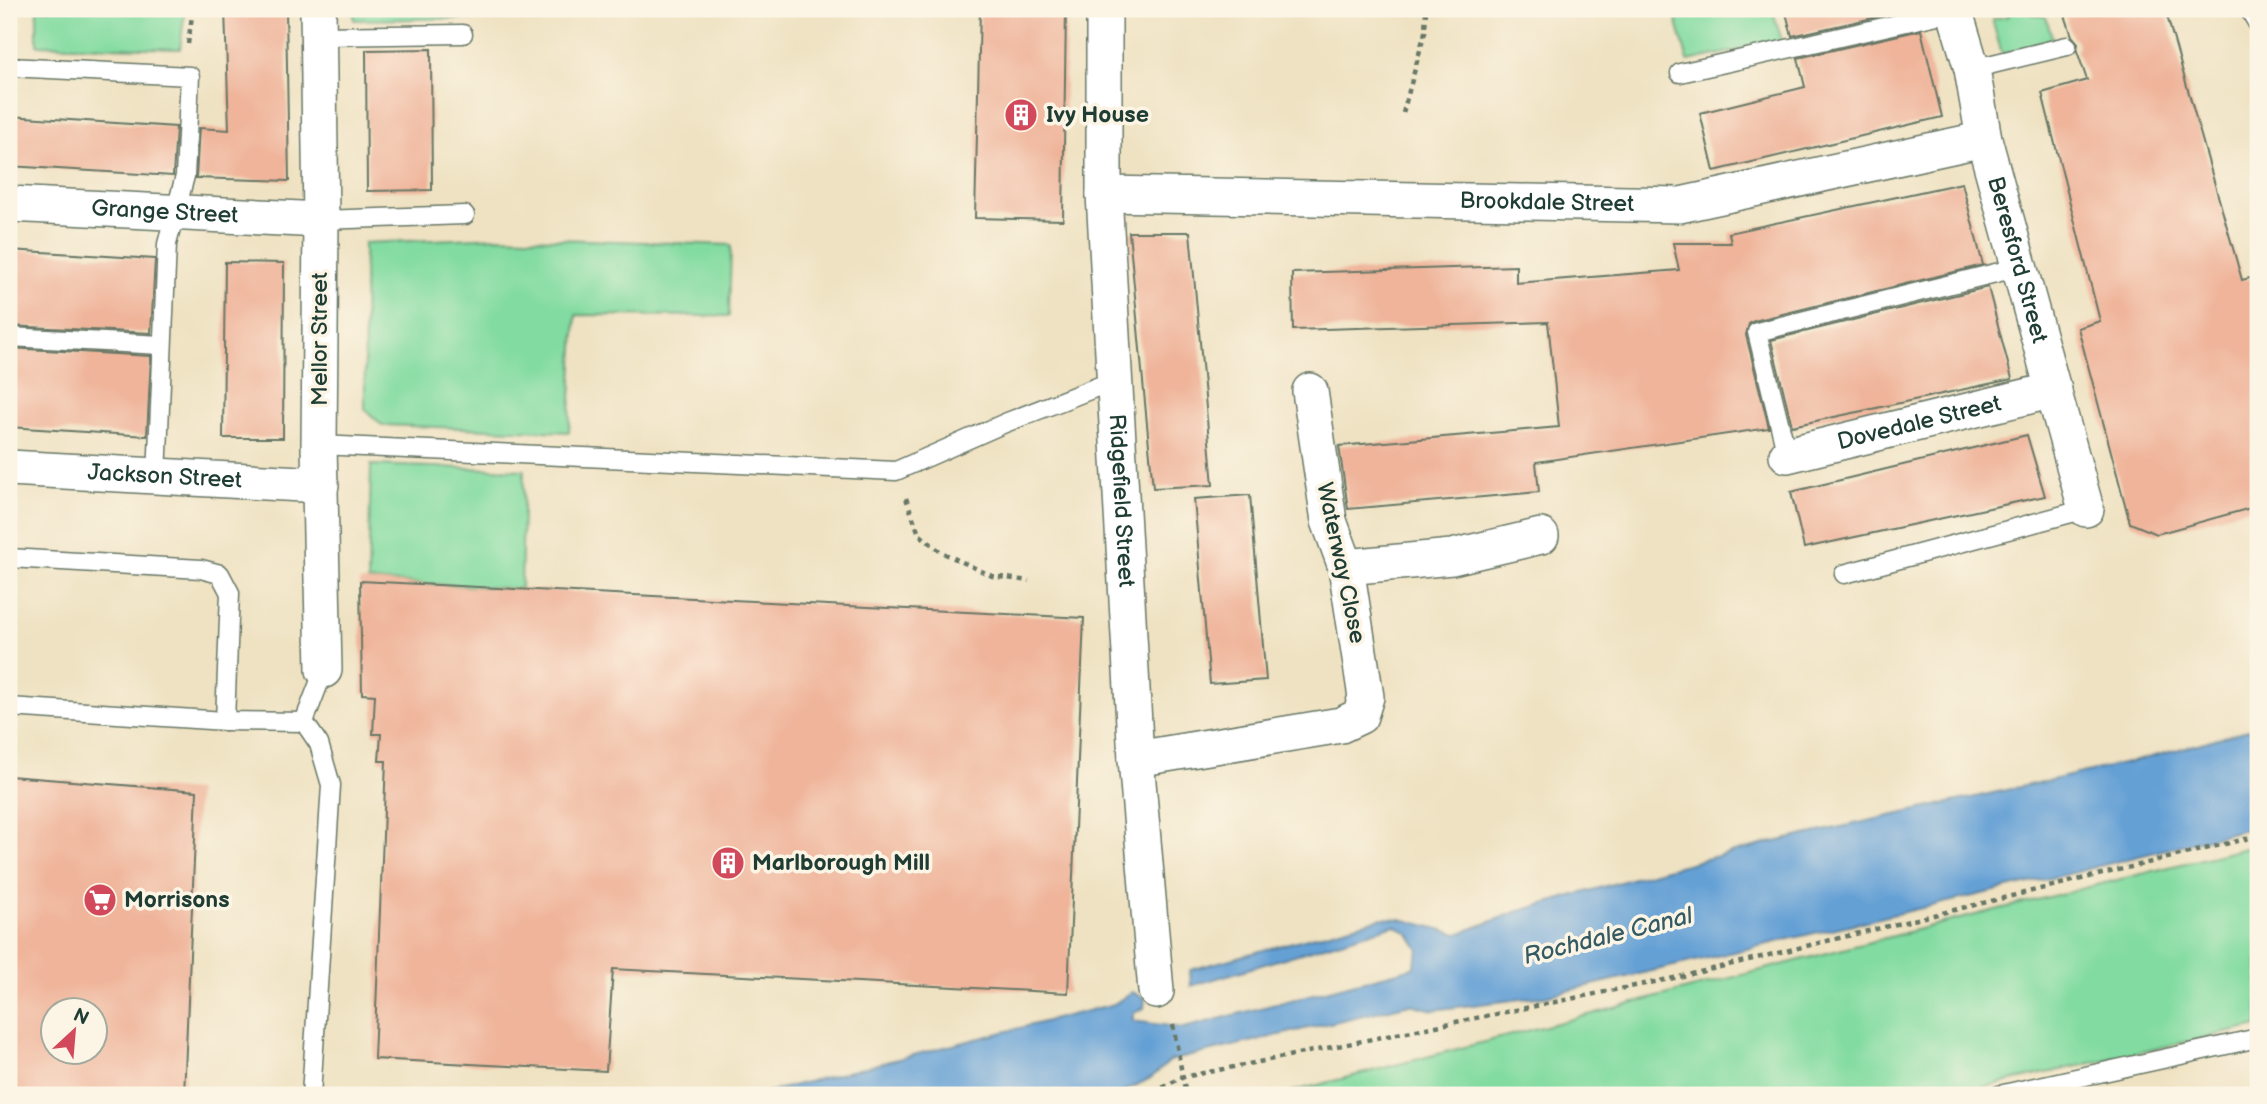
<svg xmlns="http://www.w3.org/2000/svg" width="2267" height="1104" font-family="'Balsamiq Sans',sans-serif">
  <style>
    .green { fill: #82dba0; stroke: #508c6a; stroke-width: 2 }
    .water { fill: #65a0d5; stroke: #426e84; stroke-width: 2 }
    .building { fill: #efb49a; fill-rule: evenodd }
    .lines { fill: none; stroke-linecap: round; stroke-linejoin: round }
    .lane-casing { stroke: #687766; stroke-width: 21 }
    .street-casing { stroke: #687766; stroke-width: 38 }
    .path { stroke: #687766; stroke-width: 4.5; stroke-dasharray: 5 5; stroke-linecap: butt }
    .lane { stroke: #fff; stroke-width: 18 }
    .street { stroke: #fff; stroke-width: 35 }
    .labels { text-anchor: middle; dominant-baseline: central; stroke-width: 7; stroke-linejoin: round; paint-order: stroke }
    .poi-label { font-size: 23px; font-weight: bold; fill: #1f3d34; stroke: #fcf5e5; text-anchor: start }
    .street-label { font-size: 23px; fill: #1f3d34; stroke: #fcf5e5 }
    .water-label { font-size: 24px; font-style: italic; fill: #345b64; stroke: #fcf5e5 }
  </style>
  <rect width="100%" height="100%" fill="#fcf5e5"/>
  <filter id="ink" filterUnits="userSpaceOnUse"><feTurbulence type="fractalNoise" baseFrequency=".0143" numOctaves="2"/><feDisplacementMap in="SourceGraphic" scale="14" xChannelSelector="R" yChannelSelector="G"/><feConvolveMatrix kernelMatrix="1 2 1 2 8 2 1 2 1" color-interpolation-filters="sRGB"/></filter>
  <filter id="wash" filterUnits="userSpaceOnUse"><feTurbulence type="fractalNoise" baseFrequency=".00686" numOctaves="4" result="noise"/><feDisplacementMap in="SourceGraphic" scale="28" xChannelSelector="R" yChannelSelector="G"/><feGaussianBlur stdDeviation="1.57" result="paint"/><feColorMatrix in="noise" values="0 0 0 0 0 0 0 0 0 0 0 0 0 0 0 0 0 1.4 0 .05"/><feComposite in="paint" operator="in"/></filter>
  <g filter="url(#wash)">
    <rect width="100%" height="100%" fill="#efe2c2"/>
    <g class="green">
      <polygon points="37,9 185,9 180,49 37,45"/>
      <polygon points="354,9 490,9 490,18 354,20"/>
      <polygon points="1673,9 1714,9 1715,12 1727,9 1772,9 1782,41 1688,61"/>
      <polygon points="2007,9 2032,9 2032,14 2046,17 2053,41 2002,54 1992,19 2009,16"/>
      <polygon points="499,237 731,245 729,316 576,315 569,432 382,425 365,409 364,243"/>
      <polygon points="371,465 524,470 521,589 368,581"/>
      <polygon points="2258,845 2258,1026 1948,1095 1292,1095 1291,1092 1943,923"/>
    </g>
    <polygon class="water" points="2258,727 2258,826 2068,874 1545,996 1433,1010 1410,1004 1170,1061 1151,1078 1117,1095 756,1095 1114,1004 1132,992 1145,998 1144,1008 1133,1013 1133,1021 1184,1028 1413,968 1419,950 1409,934 1395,925 1191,986 1190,970 1381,918 1401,919 1458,934 1516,912 1662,870 1774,842 2140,760"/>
    <g id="blocks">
      <g class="building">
        <polygon points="225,9 286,9 289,181 196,178 199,128 229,130"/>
        <polygon points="980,9 1066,9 1063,220 975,218"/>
        <polygon points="1785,9 1913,9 1792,36"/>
        <polygon points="2063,9 2165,9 2242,280 2258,276 2258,506 2157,534 2130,523 2078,328 2100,321 2042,93 2087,80 2077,51 2078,43 2072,36"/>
        <polygon points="1921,30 1942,117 1714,171 1700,113 1805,87 1798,58"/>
        <polygon points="431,49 432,190 367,191 366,50"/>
        <polygon points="9,116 176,127 173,176 9,166"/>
        <polygon points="1962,183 1983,265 1754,321 1749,324 1746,335 1769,428 1536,462 1539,492 1348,509 1339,446 1559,427 1548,322 1293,330 1292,273 1516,266 1516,283 1679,270 1673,243 1731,243 1729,233"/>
        <polygon points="1129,232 1190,232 1213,485 1153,488"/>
        <polygon points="9,250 155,259 151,333 9,326"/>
        <polygon points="225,262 284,263 283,438 223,438"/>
        <polygon points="1988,287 2012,379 1792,426 1771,340"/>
        <polygon points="9,348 151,356 147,436 9,427"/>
        <polygon points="2027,435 2045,496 1804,548 1791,492"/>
        <polygon points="1250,495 1266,680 1210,684 1194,499"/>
        <polygon points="360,581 1084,618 1068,993 613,969 606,1071 374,1059 386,761 379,761 381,734 373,734 375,695 362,694"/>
        <path d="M9,776l188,15 -13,304h-175zM52,1010h42v42h-42z"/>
      </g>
    </g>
  </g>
  <g filter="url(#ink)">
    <use href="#blocks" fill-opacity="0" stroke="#687766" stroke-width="2"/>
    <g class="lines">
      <defs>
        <g id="lane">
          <polyline points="2249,9 2258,24"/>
          <polyline points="318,36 463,34"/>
          <polyline points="9,67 190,76 185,176 167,244 157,476"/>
          <polyline points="1972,69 2067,46"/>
          <polyline points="1680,73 1955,11"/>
          <polyline points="321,220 465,215"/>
          <polyline points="9,337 162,345"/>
          <polyline points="319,445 896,471 1005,423 1115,380"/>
          <polyline points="1787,455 1757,332 2020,267"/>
          <polyline points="9,558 201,569 220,574 230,593 225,721"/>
          <polyline points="1844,574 2086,509"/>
          <polyline points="9,707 225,721 304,722 324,670"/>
          <polyline points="304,722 319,744 331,785 311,1095"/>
          <polyline points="1999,1095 2258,1038"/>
        </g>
        <g id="street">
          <polyline points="318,9 321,220 319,445 324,670"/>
          <path id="s1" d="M1104,9v185l32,565 20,232"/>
          <path id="s2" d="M1954,9l18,60 12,70 102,370"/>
          <path id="s3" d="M1104,194l576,11 304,-66"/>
          <path id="s4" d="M9,204l312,16"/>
          <path id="s5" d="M1787,455l267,-65"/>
          <path id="s6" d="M9,468l312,17"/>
          <polyline points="1346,567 1452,557 1541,536"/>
          <polyline points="1136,759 1341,725 1360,716 1366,697 1346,567 1329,521 1310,391"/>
        </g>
      </defs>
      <use href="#lane" class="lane-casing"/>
      <use href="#street" class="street-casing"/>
      <g class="path">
        <polyline points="188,44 193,9"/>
        <polyline points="1403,113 1425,32 1426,9"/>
        <polyline points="906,498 919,534 941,552 992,576 1029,581"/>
        <polyline points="1173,1025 1186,1095"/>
        <polyline points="1144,1095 1184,1077 1679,977 2258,836"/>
      </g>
      <use href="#lane" class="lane"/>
      <use href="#street" class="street"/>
    </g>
  </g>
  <defs>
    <symbol id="building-disc" viewBox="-11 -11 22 22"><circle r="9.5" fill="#d1495b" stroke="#fcf5e5"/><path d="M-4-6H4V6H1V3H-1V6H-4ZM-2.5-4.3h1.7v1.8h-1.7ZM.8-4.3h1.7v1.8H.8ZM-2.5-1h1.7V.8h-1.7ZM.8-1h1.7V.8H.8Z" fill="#fff"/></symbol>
    <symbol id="supermarket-disc" viewBox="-11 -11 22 22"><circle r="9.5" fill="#d1495b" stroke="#fcf5e5"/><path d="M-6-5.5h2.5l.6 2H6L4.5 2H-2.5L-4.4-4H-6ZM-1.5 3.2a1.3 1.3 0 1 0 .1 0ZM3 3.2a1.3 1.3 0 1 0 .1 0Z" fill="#fff"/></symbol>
  </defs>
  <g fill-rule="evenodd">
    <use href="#building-disc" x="1002" y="96" width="38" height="38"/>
    <use href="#building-disc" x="709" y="844" width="38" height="38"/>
    <use href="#supermarket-disc" x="81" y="881" width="38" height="38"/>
  </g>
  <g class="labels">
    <g class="poi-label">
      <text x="1046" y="115">Ivy House</text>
      <text x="752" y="863">Marlborough Mill</text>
      <text x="124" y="900">Morrisons</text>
    </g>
    <g class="street-label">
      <text stroke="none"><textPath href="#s3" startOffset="443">Brookdale Street</textPath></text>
      <text stroke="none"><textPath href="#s4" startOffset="156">Grange Street</textPath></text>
      <text stroke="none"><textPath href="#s2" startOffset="259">Beresford Street</textPath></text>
      <text transform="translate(320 339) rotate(-90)">Mellor Street</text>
      <text stroke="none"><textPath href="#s5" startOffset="136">Dovedale Street</textPath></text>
      <text stroke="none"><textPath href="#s6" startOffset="156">Jackson Street</textPath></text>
      <text stroke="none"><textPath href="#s1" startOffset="492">Ridgefield Street</textPath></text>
      <text transform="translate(1341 563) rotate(78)">Waterway Close</text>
    </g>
    <g class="water-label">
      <text transform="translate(1608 936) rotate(-14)">Rochdale Canal</text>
    </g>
  </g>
  <rect width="2267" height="1104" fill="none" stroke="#fcf5e5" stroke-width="35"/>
  <g transform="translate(74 1031) rotate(26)"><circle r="33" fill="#fcf5e5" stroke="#a4ab9e" stroke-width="2"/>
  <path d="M0-5L12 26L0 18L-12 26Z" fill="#d1495b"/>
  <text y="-10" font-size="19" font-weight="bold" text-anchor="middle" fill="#1f3d34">N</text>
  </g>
</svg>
